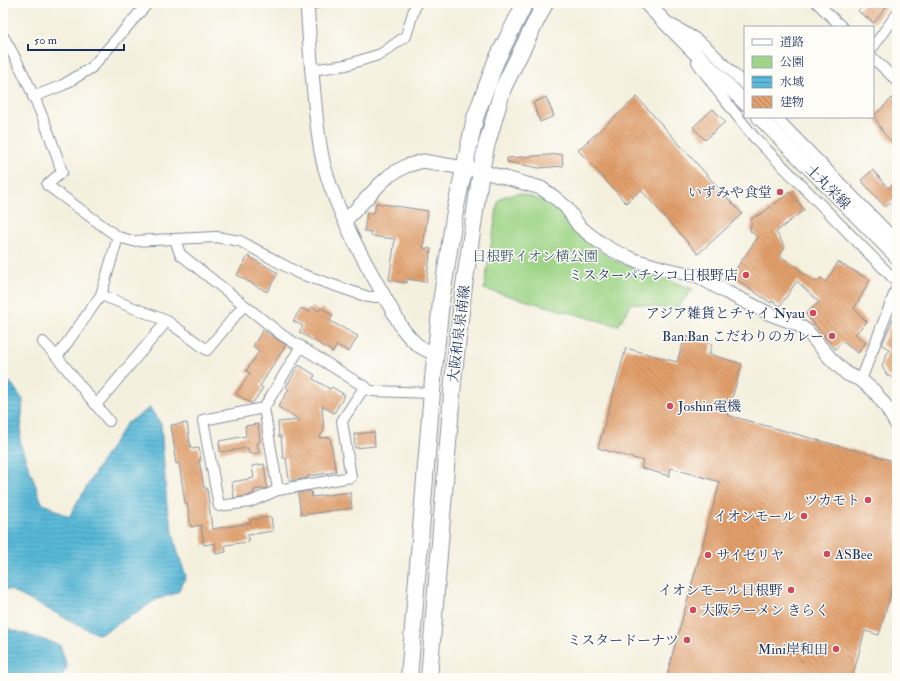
<svg xmlns="http://www.w3.org/2000/svg" width="900" height="681" font-family="'IM FELL Double Pica','Noto Serif JP',serif">
  <style>
    .green { fill: #9ed486; stroke: #5c8272 }
    .water { fill: url(#water-rules); stroke: #3a749b }
    .building { fill: url(#building-back-hatch) }
    .lines { fill: none; stroke-linecap: round; stroke-linejoin: round }
    .minor-casing { stroke: #88909e; stroke-width: 12 }
    .tertiary-casing { stroke: #88909e; stroke-width: 15 }
    .secondary-casing { stroke: #88909e; stroke-width: 16 }
    .primary-casing { stroke: #88909e; stroke-width: 18 }
    .minor { stroke: #fff; stroke-width: 10 }
    .tertiary { stroke: #fff; stroke-width: 13 }
    .secondary { stroke: #fff; stroke-width: 14 }
    .primary { stroke: #fff; stroke-width: 16 }
    .poi-dot { fill: #d1495b; stroke: #fdfcf7; stroke-width: 1.5 }
    .labels { text-anchor: middle; dominant-baseline: central; stroke-width: 3; stroke-linejoin: round; paint-order: stroke }
    .street-label { font-size: 14px; fill: #1b2f5e; stroke: #fdfcf7 }
    .poi-label { font-size: 14px; fill: #1b2f5e; stroke: #fdfcf7; text-anchor: end }
    .park-label { font-size: 14px; fill: #3c5868; stroke: #fdfcf7 }
  </style>
  <defs>
    <pattern id="water-rules" width="6" height="5" patternUnits="userSpaceOnUse"><rect width="6" height="5" fill="#59b9d8"/><path d="M0 2.5h6" fill="none" stroke="#4997b2"/></pattern>
    <pattern id="building-back-hatch" width="6" height="6" patternUnits="userSpaceOnUse"><rect width="6" height="6" fill="#e29f6a"/><path d="M-1 5l2 2M0 0l6 6M5-1l2 2" fill="none" stroke="#b6825a"/></pattern>
  </defs>
  <rect width="100%" height="100%" fill="#fdfcf7"/>
  <filter id="ink" filterUnits="userSpaceOnUse"><feTurbulence type="fractalNoise" baseFrequency=".025" numOctaves="2"/><feDisplacementMap in="SourceGraphic" scale="8" xChannelSelector="R" yChannelSelector="G"/><feConvolveMatrix kernelMatrix="1 2 1 2 8 2 1 2 1" color-interpolation-filters="sRGB"/></filter>
  <filter id="wash" filterUnits="userSpaceOnUse"><feTurbulence type="fractalNoise" baseFrequency=".012" numOctaves="4" result="noise"/><feDisplacementMap in="SourceGraphic" scale="16" xChannelSelector="R" yChannelSelector="G"/><feGaussianBlur stdDeviation="0.9" result="paint"/><feColorMatrix in="noise" values="0 0 0 0 0 0 0 0 0 0 0 0 0 0 0 0 0 1.4 0 .05"/><feComposite in="paint" operator="in"/></filter>
  <g filter="url(#wash)">
    <rect width="100%" height="100%" fill="#f4f0de"/>
    <polygon class="green" points="519,193 556,205 574,231 611,259 693,289 675,310 632,303 618,326 484,289 498,202 502,197"/>
    <g class="water">
      <polygon points="3,381 11,383 23,400 20,443 42,503 69,517 100,464 126,424 150,408 161,424 167,506 178,553 186,576 178,592 156,600 103,633 97,634 10,590 3,589"/>
      <polygon points="3,627 60,645 67,667 60,678 3,678"/>
    </g>
    <g id="blocks">
      <g class="building">
        <polygon points="865,3 889,3 874,23 858,11"/>
        <polygon points="897,93 897,146 884,134 874,116"/>
        <polygon points="546,97 554,116 540,122 533,103"/>
        <polygon points="637,97 742,214 698,254 641,190 626,203 578,150"/>
        <polygon points="713,109 725,122 705,140 693,127"/>
        <polygon points="562,154 563,166 539,168 507,162 507,158"/>
        <polygon points="873,170 888,188 897,181 897,197 885,207 861,180"/>
        <polygon points="790,192 804,210 776,232 785,247 780,256 801,270 800,272 817,282 821,278 826,282 838,262 870,280 854,309 867,322 855,334 866,343 858,353 843,342 835,349 806,314 819,302 797,281 780,306 772,301 771,303 731,276 758,237 750,231 752,218 763,213"/>
        <polygon points="376,203 428,211 423,248 431,249 426,282 407,279 407,283 389,280 395,239 371,236 371,232 364,231 367,212 374,213"/>
        <polygon points="248,256 278,273 267,292 237,275"/>
        <polygon points="312,307 319,311 321,308 333,315 330,321 358,336 349,352 337,345 333,352 299,332 303,326 293,321 301,308 309,312"/>
        <polygon points="897,309 897,380 887,375 882,366 889,349 882,345"/>
        <polygon points="263,330 286,345 260,386 263,388 252,404 236,394 250,373 246,371 259,351 253,346"/>
        <polygon points="685,336 712,344 709,354 742,364 727,415 897,462 897,570 879,635 865,631 852,678 666,678 720,482 671,468 669,476 641,468 643,461 598,448 626,348 677,362"/>
        <polygon points="299,365 315,375 313,379 330,389 332,387 345,395 334,413 322,406 324,430 319,438 330,437 336,472 308,476 308,478 296,480 289,480 286,458 283,458 281,436 279,437 278,422 300,420 278,407 289,389 286,387"/>
        <polygon points="187,423 191,449 199,448 201,460 199,460 204,488 207,488 212,529 251,523 250,520 271,517 273,531 248,535 249,542 225,545 226,552 216,554 215,543 204,545 201,525 191,527 187,503 185,503 179,463 176,464 174,452 175,451 171,425"/>
        <polygon points="258,424 260,442 257,443 259,453 249,454 248,448 220,452 219,441 246,436 245,426"/>
        <polygon points="374,432 375,446 355,448 354,434"/>
        <polygon points="264,464 267,488 254,490 254,493 248,496 234,498 232,482 254,478 252,466"/>
        <polygon points="311,491 312,497 350,492 352,508 301,515 298,493"/>
      </g>
    </g>
  </g>
  <g filter="url(#ink)">
    <use href="#blocks" fill-opacity="0" stroke="#88909e" stroke-width="1"/>
    <g class="lines">
      <defs>
        <g id="minor">
          <polyline points="817,3 842,27"/>
          <polyline points="307,4 318,3"/>
          <polyline points="673,25 695,38 706,46 745,85"/>
          <path d="M3,36c24,41 45,91 59,136l-15,13 71,52 15,4 83,-4 24,4 58,32 70,24h17"/>
          <polyline points="873,47 897,14"/>
          <polyline points="873,58 897,81"/>
          <polyline points="697,62 720,94 753,136 897,282"/>
          <polyline points="311,70 346,65 381,54 406,36 416,3"/>
          <polyline points="33,97 63,85 91,68 148,3"/>
          <polyline points="776,117 897,241"/>
          <polyline points="175,239 180,254 282,335 371,391 432,393"/>
          <polyline points="101,295 167,321 207,350 244,305"/>
          <polyline points="43,342 57,357 109,421"/>
          <polyline points="57,357 101,295 118,237"/>
          <polyline points="861,380 897,287"/>
          <polyline points="96,405 167,321"/>
          <polyline points="264,408 278,490 351,477 342,421 365,386"/>
          <polyline points="278,490 250,502 219,506 203,420 264,408 301,346"/>
        </g>
        <g id="tertiary">
          <path d="M307,3c2,38 5,75 9,112 2,18 4,37 9,54 16,56 49,108 77,159 11,14 16,20 34,26"/>
          <polyline points="345,221 381,183 390,175 406,166 423,161 481,171 541,188 554,197 566,207 579,226 595,239 610,249 634,260 665,269 698,276 726,292 770,314 797,324 807,331 831,359 847,374 861,380 874,391 885,405 897,425"/>
        </g>
        <g id="secondary">
          <polyline points="646,3 745,103"/>
          <polyline points="759,117 897,257"/>
        </g>
        <g id="primary">
          <polyline points="409,678 433,379 441,302 455,211 475,118 496,61 525,3"/>
          <polyline points="429,678 453,381 463,293 481,171 486,147 503,88 545,3"/>
        </g>
      </defs>
      <use href="#minor" class="minor-casing"/>
      <use href="#tertiary" class="tertiary-casing"/>
      <use href="#secondary" class="secondary-casing"/>
      <use href="#primary" class="primary-casing"/>
      <use href="#minor" class="minor"/>
      <use href="#tertiary" class="tertiary"/>
      <use href="#secondary" class="secondary"/>
      <use href="#primary" class="primary"/>
    </g>
  </g>
  <g class="poi-dot">
    <circle cx="780" cy="192" r="4"/>
    <circle cx="746" cy="275" r="4"/>
    <circle cx="813" cy="313" r="4"/>
    <circle cx="832" cy="336" r="4"/>
    <circle cx="670" cy="406" r="4"/>
    <circle cx="868" cy="500" r="4"/>
    <circle cx="804" cy="516" r="4"/>
    <circle cx="827" cy="554" r="4"/>
    <circle cx="708" cy="555" r="4"/>
    <circle cx="791" cy="590" r="4"/>
    <circle cx="693" cy="610" r="4"/>
    <circle cx="687" cy="640" r="4"/>
    <circle cx="836" cy="649" r="4"/>
  </g>
  <g class="labels">
    <g class="street-label">
      <text transform="translate(828 187) rotate(45)">土丸栄線</text>
      <text transform="translate(459 334) rotate(-83)">大阪和泉泉南線</text>
    </g>
    <g class="poi-label">
      <text x="772" y="192">いずみや食堂</text>
      <text x="738" y="275">ミスターパチンコ 日根野店</text>
      <text x="805" y="313">アジア雑貨とチャイ Nyau</text>
      <text x="824" y="336">Ban.Ban こだわりのカレー</text>
      <text x="678" y="406" text-anchor="start">Joshin電機</text>
      <text x="860" y="500">ツカモト</text>
      <text x="796" y="516">イオンモール</text>
      <text x="835" y="554" text-anchor="start">ASBee</text>
      <text x="716" y="555" text-anchor="start">サイゼリヤ</text>
      <text x="783" y="590">イオンモール日根野</text>
      <text x="701" y="610" text-anchor="start">大阪ラーメン きらく</text>
      <text x="679" y="640">ミスタードーナツ</text>
      <text x="828" y="649">Mini岸和田</text>
    </g>
    <g class="park-label">
      <text x="535" y="256">日根野イオン横公園</text>
    </g>
  </g>
  <rect width="900" height="681" fill="none" stroke="#fdfcf7" stroke-width="16"/>
  <rect x="744" y="26" width="130" height="92" fill="#fdfcf7" stroke="#a3aaba"/>
  <rect x="752" y="39" width="20" height="6" fill="#ffffff" stroke="#a3aaba"/>
  <text x="780" y="46" font-size="12" fill="#1b2f5e">道路</text>
  <rect x="752" y="56" width="20" height="12" fill="#9ed486" stroke="#a3aaba"/>
  <text x="780" y="66" font-size="12" fill="#1b2f5e">公園</text>
  <rect x="752" y="76" width="20" height="12" fill="url(#water-rules)" stroke="#a3aaba"/>
  <text x="780" y="86" font-size="12" fill="#1b2f5e">水域</text>
  <rect x="752" y="96" width="20" height="12" fill="url(#building-back-hatch)" stroke="#a3aaba"/>
  <text x="780" y="106" font-size="12" fill="#1b2f5e">建物</text>
  <path d="M28 44v6h96v-6" fill="none" stroke="#1b2f5e" stroke-width="2"/>
  <text x="34" y="44" font-size="12" fill="#1b2f5e" stroke="#fdfcf7" stroke-width="3" paint-order="stroke">50 m</text>
</svg>
